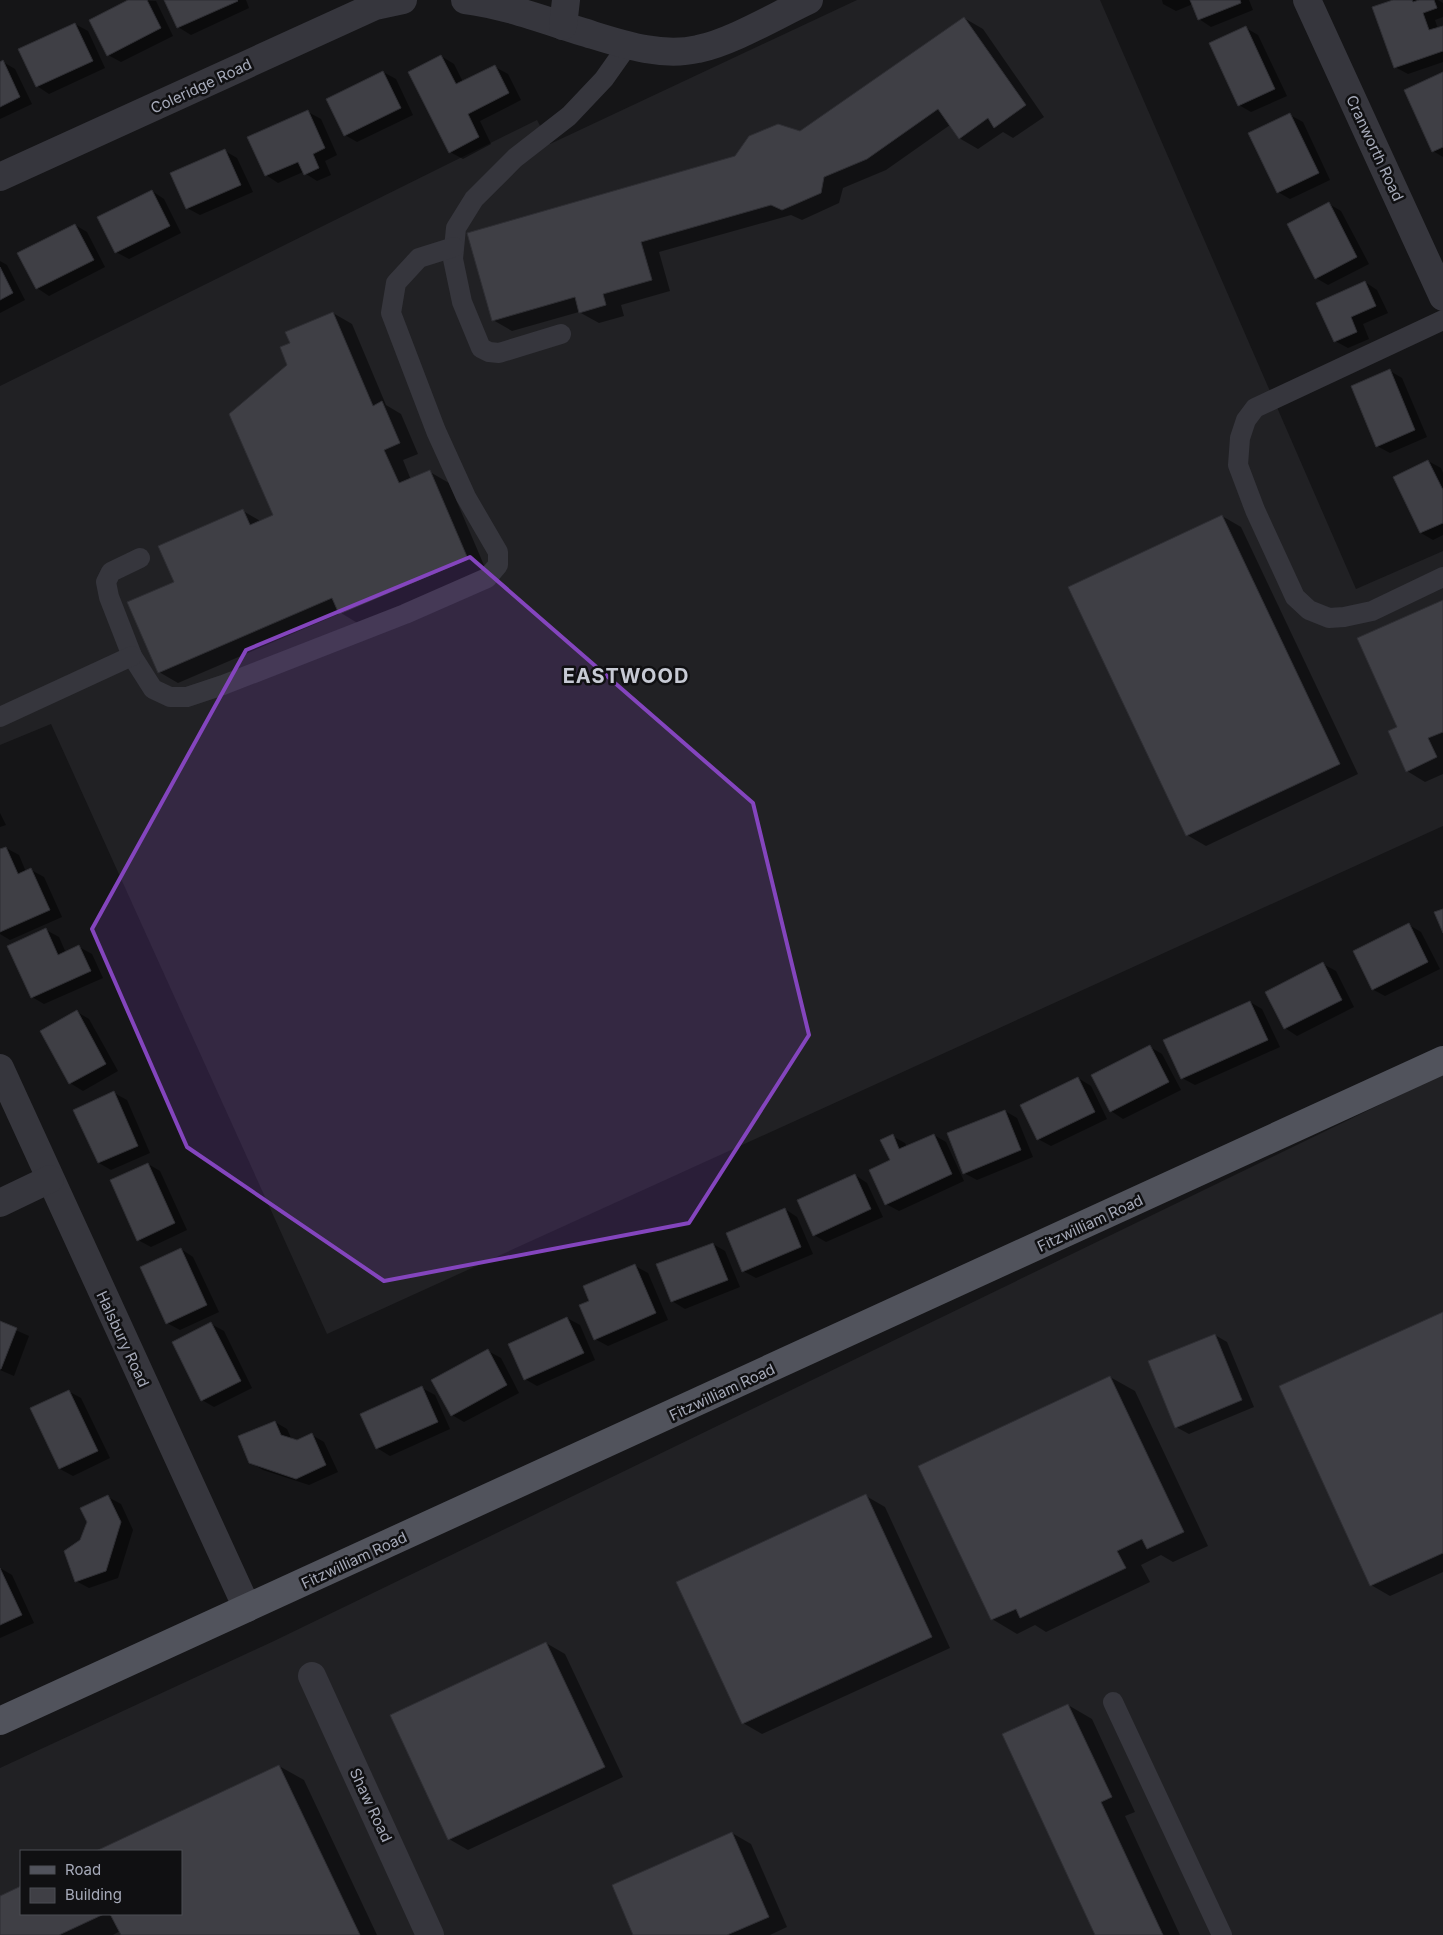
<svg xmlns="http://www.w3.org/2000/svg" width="1443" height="1935" font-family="Inter,sans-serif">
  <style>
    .built { fill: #212124; fill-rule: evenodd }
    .shadow { fill: #0007 }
    .building { fill: #3f3f45; stroke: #2f2f34 }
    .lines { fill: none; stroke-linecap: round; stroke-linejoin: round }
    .lane { stroke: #36363d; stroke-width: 20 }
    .street { stroke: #36363d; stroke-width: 28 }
    .primary { stroke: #51535c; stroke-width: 28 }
    .marked { fill: #8445be; fill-opacity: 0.2; stroke: #8445be; stroke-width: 4; stroke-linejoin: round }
    .labels { text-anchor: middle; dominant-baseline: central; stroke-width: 5; stroke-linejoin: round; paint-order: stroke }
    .street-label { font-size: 15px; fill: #a6aab9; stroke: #101012 }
    .district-label { font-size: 20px; font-weight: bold; letter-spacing: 1px; fill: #c7cad4; stroke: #101012 }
  </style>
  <rect width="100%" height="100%" fill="#151517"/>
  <g class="built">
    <polygon points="857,0 1100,0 1356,589 1443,551 1443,826 327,1334 51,724 0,745 0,386 537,120 550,144"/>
    <path d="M1443,1074v861h-1443v-167l274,-127zM21,1851h160v63h-160z"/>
  </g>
  <g class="shadow">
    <polygon points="131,0 156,1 173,36 121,62 108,55"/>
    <polygon points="165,0 246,0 249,8 191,35 178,27"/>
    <polygon points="1162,0 1249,0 1253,10 1211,27 1199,19 1193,4 1176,11 1163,4"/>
    <polygon points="1397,0 1438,0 1443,3 1443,17 1435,20 1438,29 1443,27 1443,62 1408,74 1395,67"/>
    <polygon points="964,18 983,29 1044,117 1013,138 1003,132 978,149 959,138 950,125 886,170 843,188 839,203 802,220 791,215 659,252 670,291 621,305 624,316 599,323 579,312 512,331 493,320 735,158 800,132"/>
    <polygon points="75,24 88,31 105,68 49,94 37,86"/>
    <polygon points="1246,28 1258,35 1287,96 1251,112 1239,105"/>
    <polygon points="441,56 454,64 463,82 495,67 508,74 521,100 480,121 491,144 463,159 450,152"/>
    <polygon points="3,62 15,69 32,104 0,119 0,63"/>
    <polygon points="383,72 396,79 413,115 357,142 345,135"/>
    <polygon points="1443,74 1443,157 1433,151"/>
    <polygon points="308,112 321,119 337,155 325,161 331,175 317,181 303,172 278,183 266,175"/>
    <polygon points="1290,115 1303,122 1330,180 1290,199 1278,192"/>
    <polygon points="225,151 237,158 253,192 200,215 187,208"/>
    <polygon points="152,191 164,199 181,233 129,259 116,252"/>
    <polygon points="1329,204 1341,211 1369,264 1328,285 1316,278"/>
    <polygon points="75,225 87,232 105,267 49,296 37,288"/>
    <polygon points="0,261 7,265 25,300 0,313"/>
    <polygon points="1365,282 1377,290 1388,313 1363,324 1369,339 1348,348 1335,341"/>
    <polygon points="333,313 352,324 386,405 401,414 418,454 403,460 411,480 430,472 449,483 486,570 359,624 341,613 178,683 159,672 176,583 243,511 262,522 275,516 291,344"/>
    <polygon points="1390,371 1402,378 1427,437 1390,453 1377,446"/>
    <polygon points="1428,461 1441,468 1443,473 1443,535 1433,540 1421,533"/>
    <polygon points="1222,516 1241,527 1358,774 1206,846 1187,835"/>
    <polygon points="1443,601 1443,774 1425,782 1407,771 1398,728"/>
    <polygon points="0,813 6,825 0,827"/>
    <polygon points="6,848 19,855 26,872 31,870 44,877 62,917 10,940 0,934 0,851"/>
    <polygon points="1409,925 1421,932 1440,969 1385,996 1372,989"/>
    <polygon points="46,930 59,937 66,953 79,947 92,954 103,978 44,1004 32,997"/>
    <polygon points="1323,964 1336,971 1354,1007 1297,1036 1285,1028"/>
    <polygon points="1250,1002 1262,1009 1280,1047 1195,1085 1182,1078"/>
    <polygon points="77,1012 89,1019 118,1071 83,1091 70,1083 42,1031"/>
    <polygon points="1150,1047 1162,1054 1181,1090 1123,1119 1111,1111"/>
    <polygon points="1078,1078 1091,1086 1107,1119 1051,1146 1038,1139"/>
    <polygon points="114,1093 127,1100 150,1153 111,1170 99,1163"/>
    <polygon points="1005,1111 1017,1118 1033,1157 977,1180 964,1173"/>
    <polygon points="934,1135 946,1142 964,1181 899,1211 886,1204 892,1136 905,1143 907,1147"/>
    <polygon points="148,1164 160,1171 187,1230 151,1247 138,1240"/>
    <polygon points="855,1175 867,1183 883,1217 826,1242 814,1235"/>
    <polygon points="785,1209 797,1217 813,1254 756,1278 743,1271"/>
    <polygon points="713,1244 725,1251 740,1287 685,1309 672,1301"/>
    <polygon points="181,1249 193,1257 219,1312 180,1330 167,1323"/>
    <polygon points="635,1266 648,1273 668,1320 608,1346 595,1339 591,1302"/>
    <polygon points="1443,1313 1443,1572 1390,1596 1371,1585"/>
    <polygon points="567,1318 580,1325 595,1360 537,1386 525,1379"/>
    <polygon points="0,1323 29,1336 14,1376 0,1370"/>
    <polygon points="211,1324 224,1331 252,1388 214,1407 202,1400"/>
    <polygon points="1215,1335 1227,1342 1254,1407 1189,1434 1176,1427"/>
    <polygon points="488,1351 501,1358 519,1393 464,1422 452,1415"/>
    <polygon points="1110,1377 1135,1391 1208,1546 1173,1562 1161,1555 1141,1565 1150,1582 1046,1632 1035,1625 1017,1634 992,1619"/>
    <polygon points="422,1388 435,1395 450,1429 390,1456 377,1448"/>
    <polygon points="68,1391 81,1398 110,1458 73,1476 60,1469"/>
    <polygon points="275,1422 287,1429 292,1440 297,1441 312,1435 324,1442 338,1472 309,1485 263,1470 250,1462"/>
    <polygon points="866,1496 885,1507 950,1648 762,1734 743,1723"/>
    <polygon points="108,1497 121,1504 133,1530 118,1578 89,1588 76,1581 81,1541"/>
    <polygon points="0,1568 12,1575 34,1623 0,1638"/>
    <polygon points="546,1643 565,1654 623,1777 468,1850 449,1839"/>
    <polygon points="1068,1705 1092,1719 1135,1812 1125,1816 1180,1935 1097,1935"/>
    <polygon points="279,1766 304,1780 377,1935 122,1935 120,1931 113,1935 0,1935 0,1898 21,1888 21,1914 181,1914 181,1851 99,1851"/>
    <polygon points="732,1833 751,1844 787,1927 770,1935 635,1935"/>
  </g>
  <g class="building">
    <polygon points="128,0 147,0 161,28 107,56 89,20"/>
    <polygon points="164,0 237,0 238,1 177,28"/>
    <polygon points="1190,0 1240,0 1241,3 1198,20"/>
    <polygon points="1393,0 1412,0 1413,2 1419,0 1434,0 1437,8 1423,13 1429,30 1443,26 1443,51 1394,68 1372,7"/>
    <polygon points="964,17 1026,105 994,128 988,118 959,139 938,109 867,159 824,177 821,193 782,210 771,205 641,242 652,280 603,294 606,305 579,313 575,297 492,321 467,233 735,156 749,136 778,124 800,131"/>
    <polygon points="75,23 93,61 36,87 18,49"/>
    <polygon points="1246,26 1275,89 1238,106 1209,43"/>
    <polygon points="441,55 456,84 495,65 509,93 468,114 479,137 449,153 408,72"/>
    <polygon points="3,60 20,97 0,107 0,62"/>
    <polygon points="383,71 401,108 344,136 326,99"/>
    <polygon points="1443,72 1443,147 1432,152 1404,90"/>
    <polygon points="308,110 325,148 313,154 319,168 304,175 298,162 265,176 247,137"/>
    <polygon points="1290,113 1319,173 1277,193 1248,133"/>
    <polygon points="225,149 241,185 186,209 170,173"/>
    <polygon points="152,190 170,226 115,253 97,217"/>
    <polygon points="1329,202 1357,257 1315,279 1287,224"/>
    <polygon points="75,224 94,260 36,289 17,253"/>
    <polygon points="0,267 13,293 0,300"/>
    <polygon points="1365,281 1376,306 1351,317 1357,332 1334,342 1316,303"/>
    <polygon points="333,312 373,406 382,401 400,443 384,450 399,483 430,470 468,559 339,614 332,598 158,673 127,602 174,582 158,546 243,509 250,525 273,515 229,414 287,365 280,347 290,343 285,332"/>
    <polygon points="1390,369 1415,430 1376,447 1351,386"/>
    <polygon points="1428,460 1443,490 1443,523 1420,533 1393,477"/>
    <polygon points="1222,515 1340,764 1186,836 1068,587"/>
    <polygon points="1443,600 1443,732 1428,738 1437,757 1406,772 1388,731 1397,727 1357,638"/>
    <polygon points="6,847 18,874 31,868 50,910 0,932 0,849"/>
    <polygon points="1443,909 1443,933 1434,912"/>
    <polygon points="1409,923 1428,962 1372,990 1353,951"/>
    <polygon points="46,928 58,955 79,945 91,971 31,998 7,946"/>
    <polygon points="1323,962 1342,1000 1284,1029 1265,992"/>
    <polygon points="1250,1001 1268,1040 1181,1079 1163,1040"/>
    <polygon points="77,1010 106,1064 69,1084 40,1031"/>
    <polygon points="1150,1045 1169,1082 1110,1112 1091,1075"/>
    <polygon points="1078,1077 1095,1112 1037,1140 1020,1105"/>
    <polygon points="114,1091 138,1146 98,1163 73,1110"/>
    <polygon points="1005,1110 1021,1150 963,1174 947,1133"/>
    <polygon points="893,1134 899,1149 934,1134 952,1174 885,1205 869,1170 890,1160 880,1140"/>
    <polygon points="148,1163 175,1223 137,1241 110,1180"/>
    <polygon points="855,1174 871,1209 813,1236 797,1200"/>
    <polygon points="785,1208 801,1247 742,1272 726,1233"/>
    <polygon points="713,1243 728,1280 671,1302 656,1264"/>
    <polygon points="181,1248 207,1305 166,1324 140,1267"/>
    <polygon points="635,1264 656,1313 594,1340 579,1305 589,1301 583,1286"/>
    <polygon points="1443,1312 1443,1553 1370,1586 1279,1386"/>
    <polygon points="567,1317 584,1353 524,1380 508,1344"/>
    <polygon points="0,1321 17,1328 1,1369 0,1369"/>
    <polygon points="211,1322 241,1381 201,1401 172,1342"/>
    <polygon points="1215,1334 1242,1400 1175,1428 1148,1361"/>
    <polygon points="488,1349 507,1385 451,1416 431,1380"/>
    <polygon points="1110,1376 1184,1532 1147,1549 1142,1539 1117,1551 1126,1568 1020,1618 1016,1609 991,1620 918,1466"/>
    <polygon points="422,1386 438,1422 376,1449 360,1414"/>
    <polygon points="69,1390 98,1451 59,1469 30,1408"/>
    <polygon points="275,1421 281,1435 297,1440 312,1433 326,1465 296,1479 249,1463 238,1436"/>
    <polygon points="866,1494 932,1637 742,1724 676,1582"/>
    <polygon points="108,1495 121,1522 106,1571 75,1582 64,1551 80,1540 87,1522 80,1508"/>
    <polygon points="0,1568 22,1615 0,1625"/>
    <polygon points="546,1642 605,1767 448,1840 390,1715"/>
    <polygon points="1068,1704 1112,1797 1101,1802 1163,1935 1095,1935 1002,1734"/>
    <polygon points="279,1765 360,1935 121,1935 110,1914 181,1914 181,1851 96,1851"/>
    <polygon points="732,1832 769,1917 727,1935 633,1935 612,1885"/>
    <polygon points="21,1886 21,1914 104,1914 59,1935 0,1935 0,1896"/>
  </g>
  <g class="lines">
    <g class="lane">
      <polyline points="1443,320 1255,408 1246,420 1240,438 1238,465 1255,510 1295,597 1309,610 1329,618 1344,617 1372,611 1443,577"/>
      <polyline points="561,334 499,353 489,352 481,348 462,302 453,259 456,228 474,199 515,158 569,116 604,79 628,45"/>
      <polyline points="140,558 111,572 106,582 109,597 132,656 153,689 170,697 187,697 223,685 405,614 487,578 498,565 498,552 466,497 436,431 391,313 396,283 419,258 454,247"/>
      <polyline points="0,717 132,656"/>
      <polyline points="1113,1702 1222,1935"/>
    </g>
    <g class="street">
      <path d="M465,0c40,5 79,20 118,32 36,11 77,26 115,17 34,-7 79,-34 111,-49"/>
      <polyline points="1307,0 1443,297"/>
      <polyline points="563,26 566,0"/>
      <polyline points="0,177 375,6 403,0"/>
      <polyline points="0,1068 247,1608"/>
      <polyline points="0,1203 50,1179"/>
      <polyline points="312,1676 430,1935"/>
    </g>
    <polyline class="primary" points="0,1721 1443,1060"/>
  </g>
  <path class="marked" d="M470,557l283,246 56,232 -120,188 -305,58 -197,-134 -95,-218 154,-279z"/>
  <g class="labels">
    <g class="street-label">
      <text transform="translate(201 86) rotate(-25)">Coleridge Road</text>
      <text transform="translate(1375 148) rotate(65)">Cranworth Road</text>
      <text transform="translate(1090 1223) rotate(-25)">Fitzwilliam Road</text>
      <text transform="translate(123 1339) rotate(65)">Halsbury Road</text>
      <text transform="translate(722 1392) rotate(-25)">Fitzwilliam Road</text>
      <text transform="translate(354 1560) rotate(-25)">Fitzwilliam Road</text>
      <text transform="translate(371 1805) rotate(65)">Shaw Road</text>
    </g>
    <g class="district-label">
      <text x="626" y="676">EASTWOOD</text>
    </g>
  </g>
  <rect x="20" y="1850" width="162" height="65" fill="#101012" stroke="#4c4e55"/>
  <rect x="30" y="1866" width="25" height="8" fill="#51535c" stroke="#4c4e55"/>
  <text x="65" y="1875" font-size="15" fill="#a6aab9">Road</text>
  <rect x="30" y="1888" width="25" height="15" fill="#3f3f45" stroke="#4c4e55"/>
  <text x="65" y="1900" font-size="15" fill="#a6aab9">Building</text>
</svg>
